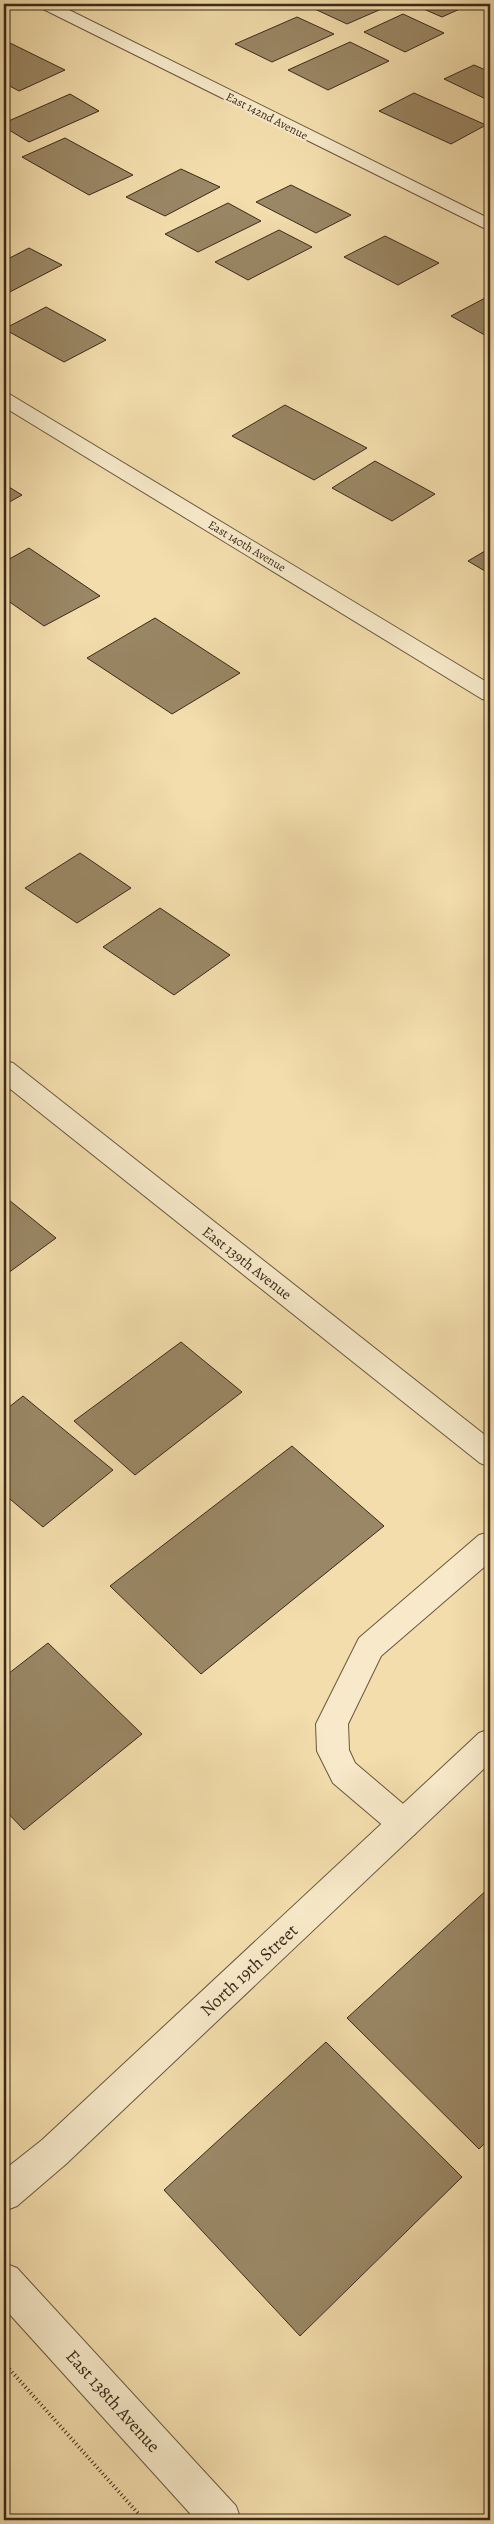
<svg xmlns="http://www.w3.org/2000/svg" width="494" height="2524" font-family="Alegreya,serif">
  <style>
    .building { fill: #9a8765; stroke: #3a2a19 }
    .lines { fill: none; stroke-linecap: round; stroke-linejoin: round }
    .lane-casing { stroke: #68573e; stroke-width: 2 }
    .street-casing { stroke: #68573e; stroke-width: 2 }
    .path { stroke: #3a2a19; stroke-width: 4; stroke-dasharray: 1 3; stroke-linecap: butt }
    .lane { fill: #f7e9c9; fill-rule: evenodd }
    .street { fill: #f7e9c9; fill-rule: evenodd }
    .labels { text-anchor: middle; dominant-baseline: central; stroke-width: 4; stroke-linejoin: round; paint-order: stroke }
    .far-street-label { font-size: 12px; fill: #3a2a19; stroke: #f7e9c9 }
    .street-label { font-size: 15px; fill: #3a2a19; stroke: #f7e9c9 }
    .near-street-label { font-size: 18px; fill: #3a2a19; stroke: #f7e9c9 }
  </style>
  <rect width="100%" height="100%" fill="#f3ddac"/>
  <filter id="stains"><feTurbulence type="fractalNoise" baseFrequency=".004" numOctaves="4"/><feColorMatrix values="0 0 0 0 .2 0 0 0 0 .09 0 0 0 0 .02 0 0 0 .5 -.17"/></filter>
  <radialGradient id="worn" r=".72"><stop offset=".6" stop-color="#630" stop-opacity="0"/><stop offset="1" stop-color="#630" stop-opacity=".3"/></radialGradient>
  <g class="building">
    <polygon points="304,4 380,4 386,7 347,24"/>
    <polygon points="412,4 471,4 442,17"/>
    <polygon points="403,14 444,33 405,52 364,32"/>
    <polygon points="297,17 334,34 272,62 235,44"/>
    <polygon points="6,41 65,70 19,91 4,83 4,42"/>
    <polygon points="350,42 389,61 328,90 288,70"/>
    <polygon points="474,65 490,72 490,101 444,79"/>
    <polygon points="414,93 486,125 451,144 379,111"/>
    <polygon points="70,94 99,111 29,142 4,127 4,123"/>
    <polygon points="65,138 133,175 89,195 22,157"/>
    <polygon points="181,169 220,187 165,216 126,197"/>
    <polygon points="291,185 351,215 316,233 256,202"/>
    <polygon points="228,203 261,221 198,252 165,234"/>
    <polygon points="279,230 312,247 248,280 215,262"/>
    <polygon points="385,236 439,263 398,285 344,257"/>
    <polygon points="29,248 62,265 4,295 4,261"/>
    <polygon points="487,297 490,299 490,338 451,316"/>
    <polygon points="46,307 106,340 64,362 4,329"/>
    <polygon points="285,405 367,448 314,480 232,436"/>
    <polygon points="375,461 435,494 392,521 332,488"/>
    <polygon points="4,484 22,495 4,505"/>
    <polygon points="29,548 100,596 44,626 4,598 4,562"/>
    <polygon points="490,548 490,574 468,561"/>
    <polygon points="155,618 240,673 172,714 87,658"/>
    <polygon points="80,853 131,888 77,923 25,888"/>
    <polygon points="160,908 230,955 174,995 103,947"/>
    <polygon points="4,1196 56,1238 4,1276"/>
    <polygon points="181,1342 242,1392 135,1475 74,1421"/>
    <polygon points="23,1396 113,1470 43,1527 4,1494 4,1411"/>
    <polygon points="292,1446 384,1526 201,1674 110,1586"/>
    <polygon points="48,1643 142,1734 24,1830 4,1809 4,1677"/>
    <polygon points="490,1887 490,2138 479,2149 347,2018"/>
    <polygon points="326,2042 462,2177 300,2336 164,2190"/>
  </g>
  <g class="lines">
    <defs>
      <polygon id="lane" points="490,1532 490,1562 381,1656 348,1724 349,1750 355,1763 415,1814 420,1824 415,1834 404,1839 393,1834 333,1783 317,1751 316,1724 359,1638 479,1535"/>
      <g id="street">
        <polygon points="37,4 57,4 490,219 490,231 39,7"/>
        <polygon points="4,393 11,395 490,684 490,701 482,699 4,407"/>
        <polygon points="4,1061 13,1063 490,1439 490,1467 480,1463 4,1084"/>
        <polygon points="490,1729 490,1763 66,2164 17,2206 4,2211 4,2170 42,2140 479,1733"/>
        <polygon points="4,2263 17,2268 236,2506 241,2520 196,2520 4,2308"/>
      </g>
    </defs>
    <use href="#lane" class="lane-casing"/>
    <use href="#street" class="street-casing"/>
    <polyline class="path" points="4,2363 144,2520"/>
    <use href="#lane" class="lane"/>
    <use href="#street" class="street"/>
  </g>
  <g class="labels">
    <g class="far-street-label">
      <text transform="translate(267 116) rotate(27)">East 142nd Avenue</text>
      <text transform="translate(247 546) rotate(31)">East 140th Avenue</text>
    </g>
    <g class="street-label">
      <text transform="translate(247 1263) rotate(38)">East 139th Avenue</text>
    </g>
    <g class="near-street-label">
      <text transform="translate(249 1970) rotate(-43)">North 19th Street</text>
      <text transform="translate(113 2401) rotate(48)">East 138th Avenue</text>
    </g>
  </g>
  <rect width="494" height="2524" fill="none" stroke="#f3ddac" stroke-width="20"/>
  <rect x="5" y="5" width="484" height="2514" fill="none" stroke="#3a2a19" stroke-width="2.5"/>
  <rect x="10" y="10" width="474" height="2504" fill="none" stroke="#3a2a19"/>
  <rect width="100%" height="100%" filter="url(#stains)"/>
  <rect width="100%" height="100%" fill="url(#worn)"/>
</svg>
